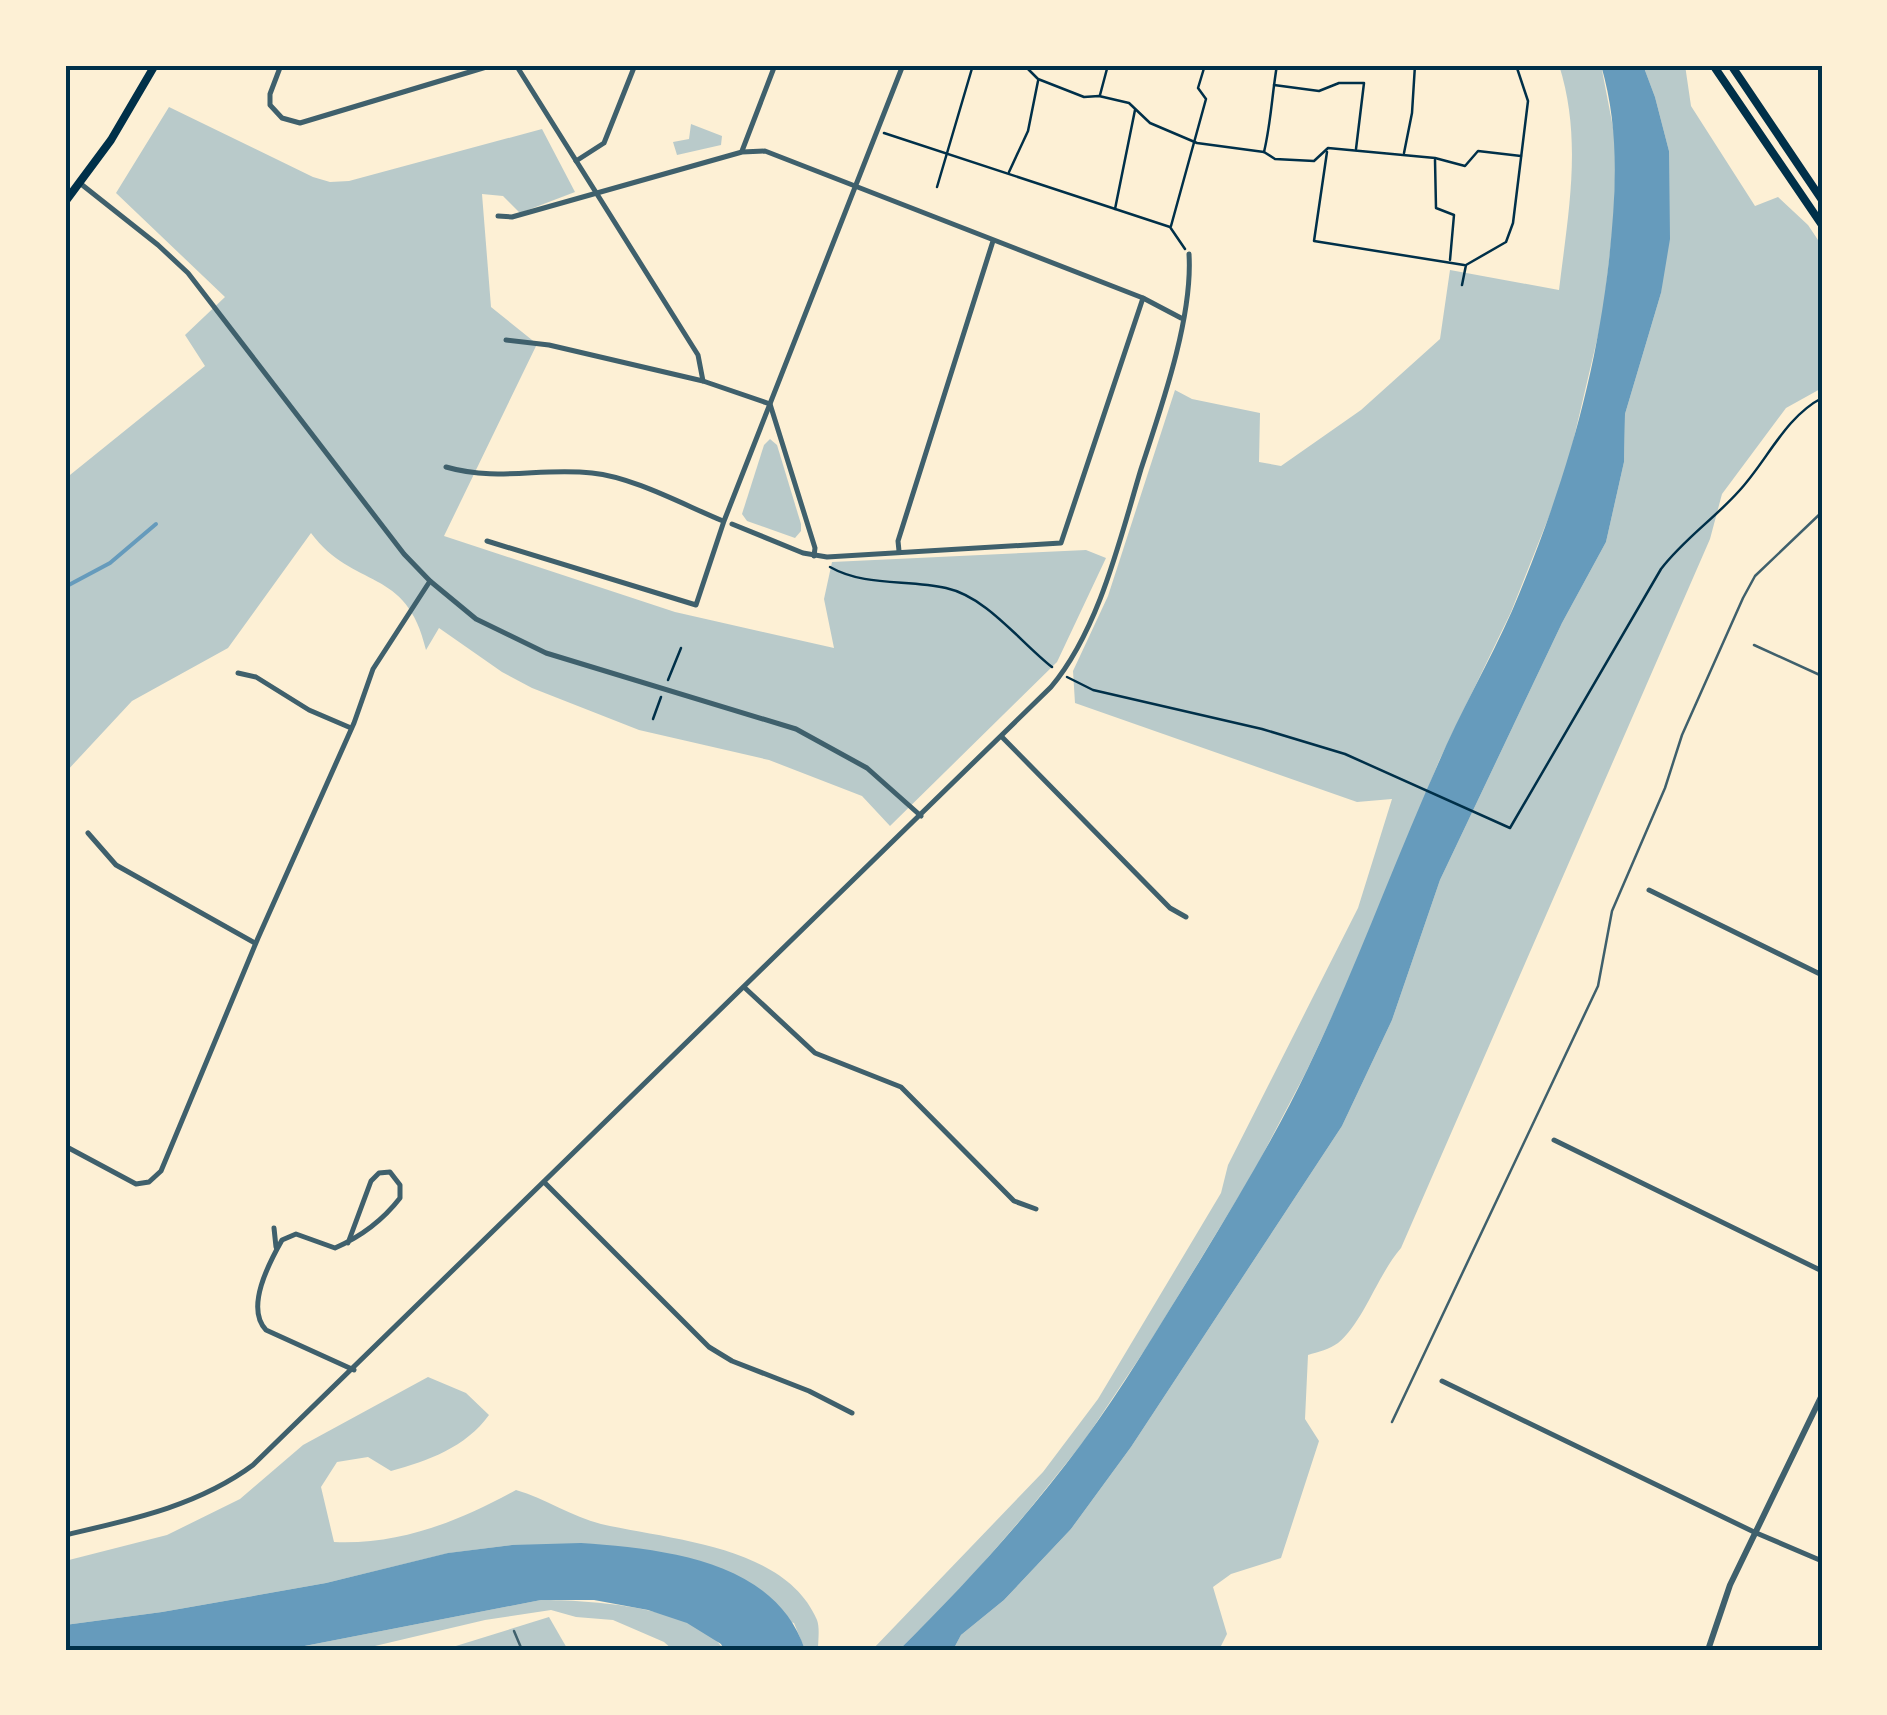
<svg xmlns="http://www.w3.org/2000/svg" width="1887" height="1715" font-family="'PT Serif',serif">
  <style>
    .green { fill: #b9caca }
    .water { fill: #669bbc }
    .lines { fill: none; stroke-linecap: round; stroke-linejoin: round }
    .stream { stroke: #669bbc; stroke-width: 4 }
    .path { stroke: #003049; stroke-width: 2.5 }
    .service { stroke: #3f606c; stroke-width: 2.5 }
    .minor { stroke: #3f606c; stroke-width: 5 }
    .tertiary { stroke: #3f606c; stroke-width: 6 }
    .secondary { stroke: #003049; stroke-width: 8 }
    .neatline { fill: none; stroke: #003049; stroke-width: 4 }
  </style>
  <rect width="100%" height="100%" fill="#fdf0d5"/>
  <g class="green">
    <path d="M1559,65h42l15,78 -2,74 -11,97 -38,162 -54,136 -72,149 -82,202 -51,109 -53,101 -103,169 -66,99 -56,70 -68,79 -61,60h-27l171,-178 55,-73 123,-206 7,-28 130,-257 34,-109 -35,3 -282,-99 -2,-32 35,-75 67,-206 17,9 68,14 -1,49 22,4 80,-56 79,-71 10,-69 109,20c9,-76 24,-150 0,-225z"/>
    <path d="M1643,65h42l6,41 64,100 23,-9 30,28 14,21v142l-36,20 -64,86 -12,45 -309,709c-24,28 -38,75 -63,95 -8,6 -20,9 -30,12l-3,64 14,22 -38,117 -50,16 -18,13 14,47 -8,16h-266l8,-15 43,-35 67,-71 60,-82 211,-321 50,-106 48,-140 122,-257 44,-81 18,-80 1,-48 36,-121 8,-142 -14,-54z"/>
    <path d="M169,107l144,70 17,5 19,-1 193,-52 33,63 -55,21 -17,-17 -21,-2 9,113 46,37 -93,192 231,76 159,36 -10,-49 8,-37 254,-12 20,8 -49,104 -167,164 -28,-30 -93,-36 -130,-30 -107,-42 -30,-16 -63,-44 -13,22c-19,-84 -73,-60 -115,-117l-83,115 -96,53 -67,72v-294l140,-113 -20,-31 40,-38 -109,-104z"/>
    <polygon points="691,124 722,136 721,145 677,155 673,142 689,139"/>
    <polygon points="770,439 777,445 801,524 801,531 795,538 747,521 742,514 764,445"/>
    <path d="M428,1377l38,16 23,22c-23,32 -61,46 -98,56l-23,-14 -31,5 -16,25 13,55c67,3 125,-21 182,-52 29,8 56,27 85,34 69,16 184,21 216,96 3,8 1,21 1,30h-13l-11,-27 -282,-78 -63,8 -123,30 -164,29 -97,13v-64l102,-26 73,-36 63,-54z"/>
    <path d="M541,1600c46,0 156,6 183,50h-51l-9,-8 -51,-22 -37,-3 -25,-7 -66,10 -127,30h-74z"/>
    <polygon points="549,1617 568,1650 443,1650"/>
  </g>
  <g class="water">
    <path d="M1601,65h42l12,32 14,54 1,88 -9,54 -36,121 -1,48 -18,80 -44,81 -122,257 -48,140 -50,106 -211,321 -60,82 -67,71 -43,35 -8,15h-54c66,-65 128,-133 183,-207 43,-58 79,-120 117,-181 38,-63 77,-127 109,-194 48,-100 85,-203 130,-304 22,-52 51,-101 74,-153 49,-116 83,-226 97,-351 7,-67 11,-130 -8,-195z"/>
    <path d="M581,1543c81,6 194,16 224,107h-81l-3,-6 -34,-21 -39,-13 -54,-10h-53l-257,50h-219v-25l97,-13 164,-29 122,-30 64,-8z"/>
  </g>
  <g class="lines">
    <polyline class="stream" points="65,587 110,563 156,524"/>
    <g class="path">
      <polyline points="1024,65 1038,79 1084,97 1099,96 1129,103 1150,123 1197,143 1264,152 1275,159 1314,161 1328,148 1435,158 1465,166 1478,151 1521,156"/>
      <polyline points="1274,85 1319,91 1339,83 1364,83 1356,149"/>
      <polyline points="1100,95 1108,65"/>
      <polyline points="884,133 1170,227 1185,249"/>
      <path d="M1264,152c7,-29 8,-58 13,-87"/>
      <polyline points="1327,152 1314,241 1464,265"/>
      <polyline points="1404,153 1412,113 1415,65"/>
      <polyline points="1435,160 1436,208 1454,215 1450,260"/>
      <polyline points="1009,172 1028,131 1038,81"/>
      <polyline points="937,187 973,65"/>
      <polyline points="1115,209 1135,110"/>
      <polyline points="1171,226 1206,99 1198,88 1205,65"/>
      <polyline points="1462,285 1466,265 1506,242 1513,223 1528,101 1516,65"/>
      <path d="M830,567c35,20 78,12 116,21 41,9 74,54 106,79"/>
      <path d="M1067,677l26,13 169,39 83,25 165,74 151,-259c23,-30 53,-50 78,-78 28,-30 46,-74 83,-93"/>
      <polyline points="668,680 681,648"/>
      <polyline points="653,719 661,697"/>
    </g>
    <g class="service">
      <polyline points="1754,645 1822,676"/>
      <polyline points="1392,1422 1598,986 1612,911 1665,788 1682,735 1743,598 1755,576 1822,512"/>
      <polyline points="514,1631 522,1650"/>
    </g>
    <g class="minor">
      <polyline points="281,65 270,94 270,105 282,118 300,123 493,65"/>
      <polyline points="516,65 698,355 703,381 770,404 815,548 814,556"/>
      <polyline points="742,151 775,65"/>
      <polyline points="576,161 604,143 635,65"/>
      <polyline points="81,184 158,245 188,273 404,554 430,581 476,619 546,653 796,729 867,768 921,816"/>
      <polyline points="498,216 512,217 742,152 765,151 1143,298 1181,318"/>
      <polyline points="506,340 549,345 703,381"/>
      <path d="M446,467c52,15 95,0 146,6 41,4 92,32 131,48"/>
      <polyline points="732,524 803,553 827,557 1061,543 1143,298"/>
      <polyline points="487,541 696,605 724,521 903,65"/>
      <polyline points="899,551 898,541 993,241"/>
      <polyline points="238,673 256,677 309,710 351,728"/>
      <polyline points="1002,737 1170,908 1186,917"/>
      <polyline points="88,833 116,865 255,943"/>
      <polyline points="1649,890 1822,975"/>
      <polyline points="745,988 815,1053 901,1087 1014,1201 1036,1209"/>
      <polyline points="1554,1140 1822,1271"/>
      <polyline points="65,1146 136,1184 149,1182 161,1171 258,938 354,723 373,669 430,581"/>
      <polyline points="544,1182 709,1347 732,1361 809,1391 852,1413"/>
      <polyline points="274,1228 276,1247"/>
      <path d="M348,1243l23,-62 8,-8 11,-1 10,13v13c-17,22 -40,39 -65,50l-39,-14 -14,6c-13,23 -37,68 -16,90l88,40"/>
      <polyline points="1442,1381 1754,1532 1822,1561"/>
      <path d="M65,1535c65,-15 133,-29 188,-70l798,-778c48,-57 69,-148 90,-218 20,-61 52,-151 48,-215"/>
    </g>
    <polyline class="tertiary" points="1708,1650 1730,1585 1822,1395"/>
    <g class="secondary">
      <polyline points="1713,65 1822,225"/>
      <polyline points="1731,65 1822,200"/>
      <polyline points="65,202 111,140 155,65"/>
    </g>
  </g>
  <rect width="1887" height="1715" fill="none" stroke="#fdf0d5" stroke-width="135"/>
  <rect x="68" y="68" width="1752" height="1580" class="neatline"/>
</svg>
